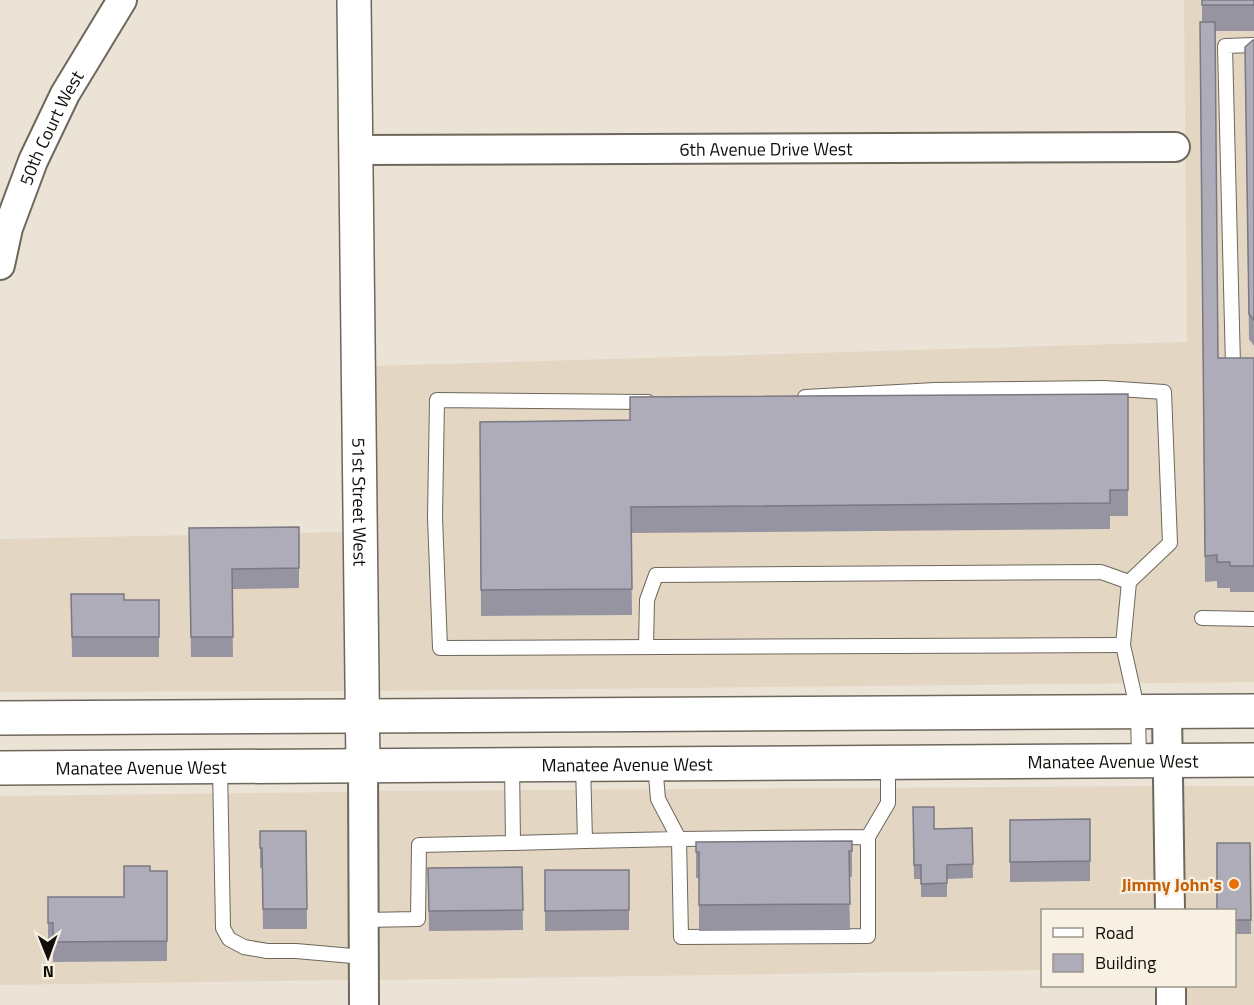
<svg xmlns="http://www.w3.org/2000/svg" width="1254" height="1005" font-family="'Titillium Web',sans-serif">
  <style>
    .built { fill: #e3d7c3 }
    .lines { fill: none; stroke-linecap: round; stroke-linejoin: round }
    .service-casing { stroke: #6e675c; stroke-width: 16 }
    .minor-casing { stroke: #6e675c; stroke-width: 32 }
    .tertiary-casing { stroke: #6e675c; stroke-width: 36 }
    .secondary-casing { stroke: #6e675c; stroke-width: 36 }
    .service { stroke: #fff; stroke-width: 14 }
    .minor { stroke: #fff; stroke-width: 28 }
    .tertiary { stroke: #fff; stroke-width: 33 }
    .secondary { stroke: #fff; stroke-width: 33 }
    .wall { fill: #9694a0 }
    .building { fill: #afacba; stroke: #7a7882; stroke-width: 1.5 }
    .food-dot { fill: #e8710a; stroke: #f8f1e3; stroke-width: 2 }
    .labels { text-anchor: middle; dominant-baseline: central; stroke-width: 4.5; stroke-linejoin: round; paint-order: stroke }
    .street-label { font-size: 18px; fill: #100e09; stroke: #f8f1e3 }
    .food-label { font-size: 18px; font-weight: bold; fill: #c56008; stroke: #f8f1e3; text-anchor: end }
  </style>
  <rect width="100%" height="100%" fill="#ebe3d6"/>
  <g class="built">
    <polygon points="1184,0 1254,0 1254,682 375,691 372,366 1187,342"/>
    <polygon points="346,532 348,691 0,692 0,539"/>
    <polygon points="1155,786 1156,910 1042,910 1042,970 378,980 376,791"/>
    <polygon points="1182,786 1254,786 1254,1005 1187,1005 1185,986 1234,986 1234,910 1184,910"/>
    <polygon points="349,792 350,980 0,985 0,796"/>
  </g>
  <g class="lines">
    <defs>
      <g id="service">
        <polyline points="1254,45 1225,46 1233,366 1254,366"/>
        <polyline points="805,397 935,390 1104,388 1164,392 1170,543 1129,582 1123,645 1138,712 1139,761"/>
        <polyline points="648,402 437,400 435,517 440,648 1123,645"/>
        <polyline points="1202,618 1254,619"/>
        <polyline points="646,646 647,600 656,575 1101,572 1129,582"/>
        <polyline points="583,764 585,841 679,839 658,799 655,764"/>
        <polyline points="220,766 223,928 229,939 244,947 267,951 296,951 364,957"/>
        <polyline points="868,837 868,936 681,937 679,839 868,837 888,803 888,762"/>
        <polyline points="513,843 585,841"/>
        <polyline points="364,920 418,919 419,845 513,843 512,764"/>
      </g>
      <g id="minor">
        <path id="s1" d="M356,150l819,-3"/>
        <path id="s2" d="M0,265l8,-37 25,-67 32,-67 57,-94"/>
        <polyline points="1167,712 1170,910"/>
        <polyline points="363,765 364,1005"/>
        <polyline points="1171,986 1171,1005"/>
      </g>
      <g id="tertiary">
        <path id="s3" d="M354,0l9,765"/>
      </g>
      <g id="secondary">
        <polyline points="0,718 1254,711"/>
        <path id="s4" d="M0,768l1254,-8"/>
      </g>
    </defs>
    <use href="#service" class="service-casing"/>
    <use href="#minor" class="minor-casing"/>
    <use href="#tertiary" class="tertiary-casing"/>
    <use href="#secondary" class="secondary-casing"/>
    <use href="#service" class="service"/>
    <use href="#minor" class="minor"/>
    <use href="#tertiary" class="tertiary"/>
    <use href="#secondary" class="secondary"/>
  </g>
  <g class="wall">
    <polygon points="1202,0 1254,0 1254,31 1215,31 1218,358 1254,358 1254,592 1230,592 1230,588 1217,588 1217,581 1205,582 1200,48 1202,22"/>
    <polygon points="1254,40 1254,346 1249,339 1245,72"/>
    <polygon points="1128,394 1128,516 1110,516 1110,529 631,533 632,615 481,616 480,422 630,420"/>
    <polygon points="299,527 299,588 232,589 233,657 191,657 189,528"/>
    <polygon points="71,594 124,600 159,600 159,657 72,657"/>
    <polygon points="913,807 934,829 972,828 973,878 947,879 947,897 921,897 921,879 914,879"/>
    <polygon points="1090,819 1090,881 1010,882 1010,820"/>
    <polygon points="260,831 306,831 307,929 263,929 262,868 260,868"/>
    <polygon points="852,841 852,877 849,877 850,930 699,931 699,878 696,878 696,842"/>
    <polygon points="1250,843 1251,934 1234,934 1234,910"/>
    <polygon points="522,867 523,930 429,931 428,868"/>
    <polygon points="545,870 629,870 629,930 545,931"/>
    <polygon points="150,871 167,871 167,961 53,962 53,943 48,943 48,897 124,897"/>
  </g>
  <g class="building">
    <rect x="1202" y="0" width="52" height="5"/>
    <polygon points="1200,22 1215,22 1218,358 1254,358 1254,566 1230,566 1230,562 1217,562 1217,555 1205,556"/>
    <polygon points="1253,40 1254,40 1254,320 1249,314 1245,47"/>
    <polygon points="1128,394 1128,490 1110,490 1110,503 631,507 632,589 481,590 480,422 630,420 630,397"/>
    <polygon points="299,527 299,568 232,569 233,637 191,637 189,528"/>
    <polygon points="71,594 124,594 124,600 159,600 159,637 72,637"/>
    <polygon points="913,807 934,807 934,829 972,828 973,864 947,865 947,883 921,884 921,865 914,865"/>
    <polygon points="1090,819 1090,861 1010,862 1010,820"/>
    <polygon points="260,831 306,831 307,909 263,909 262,848 260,848"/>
    <polygon points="852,841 852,851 849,851 850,904 699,905 699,852 696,852 696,842"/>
    <polygon points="1217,843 1250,843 1251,920 1234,920 1234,910 1217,910"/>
    <polygon points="124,866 150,866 150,871 167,871 167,941 53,942 53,923 48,923 48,897 124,897"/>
    <polygon points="522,867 523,910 429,911 428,868"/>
    <polygon points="545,870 629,870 629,910 545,911"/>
  </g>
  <circle class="food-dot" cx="1234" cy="884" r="6"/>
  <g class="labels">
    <g class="street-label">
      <text stroke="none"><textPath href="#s2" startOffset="147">50th Court West</textPath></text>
      <text stroke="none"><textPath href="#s1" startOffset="410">6th Avenue Drive West</textPath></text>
      <text stroke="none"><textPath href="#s3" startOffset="502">51st Street West</textPath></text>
      <text stroke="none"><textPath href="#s4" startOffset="1113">Manatee Avenue West</textPath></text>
      <text stroke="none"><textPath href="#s4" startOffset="627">Manatee Avenue West</textPath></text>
      <text stroke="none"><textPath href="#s4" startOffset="141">Manatee Avenue West</textPath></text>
    </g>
    <g class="food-label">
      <text x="1222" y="884">Jimmy John's</text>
    </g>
  </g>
  <rect x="1041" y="909" width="195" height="78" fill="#f8f1e3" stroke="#9b968c" stroke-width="1.5"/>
  <rect x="1053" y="928" width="30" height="9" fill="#ffffff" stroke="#9b968c" stroke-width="1.5"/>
  <text x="1095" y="939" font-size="18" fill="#100e09">Road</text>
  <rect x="1053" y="954" width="30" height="18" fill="#afacba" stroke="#9b968c" stroke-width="1.5"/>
  <text x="1095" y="969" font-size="18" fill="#100e09">Building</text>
  <g transform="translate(48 957) rotate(179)" stroke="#f8f1e3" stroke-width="4.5" paint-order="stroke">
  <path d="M0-4.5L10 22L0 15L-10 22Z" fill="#100e09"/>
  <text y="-9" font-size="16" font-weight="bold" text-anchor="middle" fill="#100e09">N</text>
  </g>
</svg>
